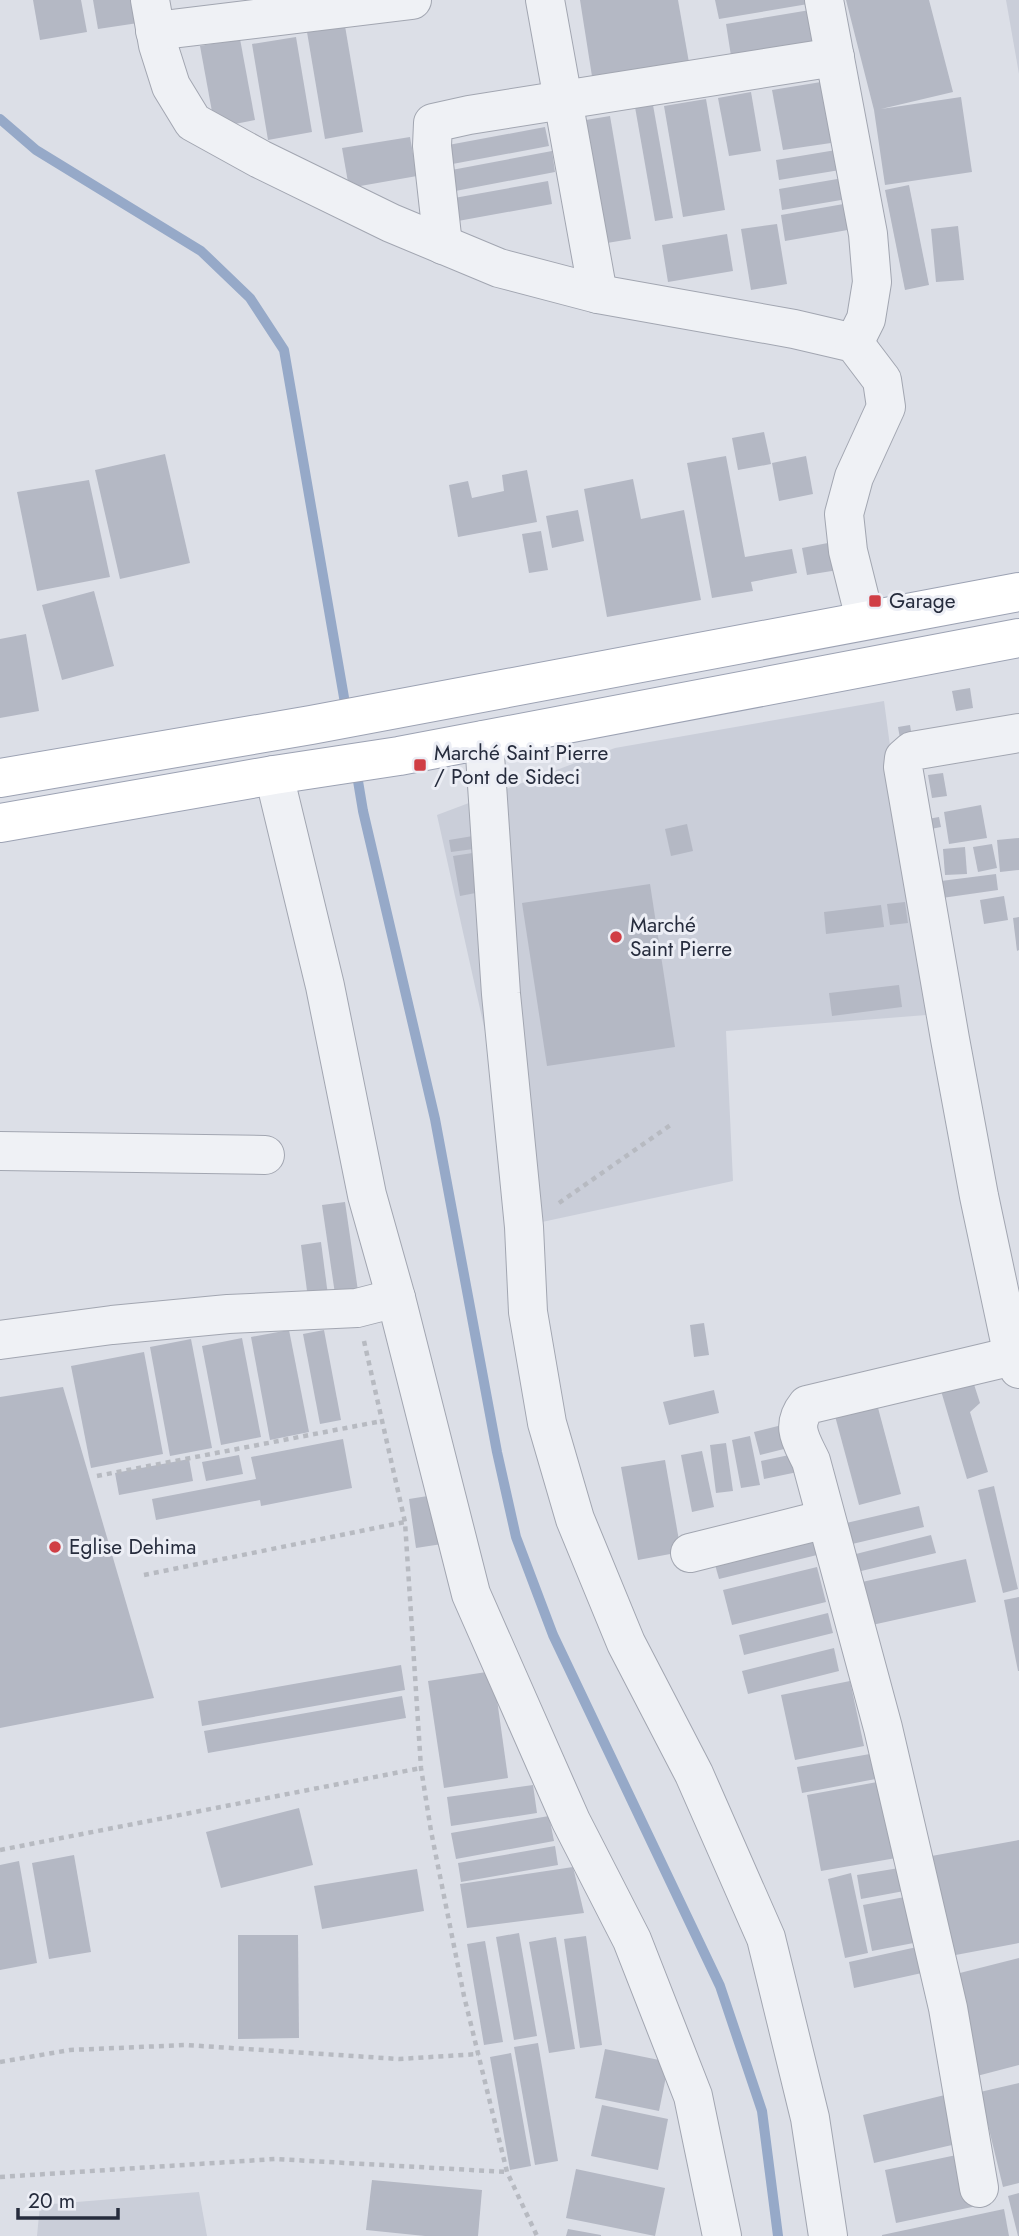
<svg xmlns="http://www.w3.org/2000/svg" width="1019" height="2236" font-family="Jost,sans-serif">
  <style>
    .built { fill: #caced9 }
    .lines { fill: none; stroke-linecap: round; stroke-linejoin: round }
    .stream { stroke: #96a9c8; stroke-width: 10 }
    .building { fill: #b4b8c4 }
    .minor-casing { stroke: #a2a6b1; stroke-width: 40 }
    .major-casing { stroke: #9ca2b3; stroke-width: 40 }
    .path { stroke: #b7bac1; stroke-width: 4.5; stroke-dasharray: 5 5; stroke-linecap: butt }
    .minor { stroke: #eff1f5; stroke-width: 38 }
    .major { stroke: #fff; stroke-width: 38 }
    .poi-dot { fill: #d03e45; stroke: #eceef5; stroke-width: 2.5 }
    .labels { text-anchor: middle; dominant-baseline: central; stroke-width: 6; stroke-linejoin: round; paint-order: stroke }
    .poi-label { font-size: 21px; fill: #262c3d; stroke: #eceef5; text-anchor: start }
  </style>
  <rect width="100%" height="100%" fill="#dcdfe7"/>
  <g class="built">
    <polygon points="1006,0 1019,0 1019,74"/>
    <polygon points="884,701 926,1015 726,1031 733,1181 528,1225 437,815 615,748"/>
    <polygon points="199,2192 207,2236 37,2236 40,2205"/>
  </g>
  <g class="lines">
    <g class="stream">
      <polyline points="0,119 36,150 201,251 250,298 284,350 346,709"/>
      <polyline points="356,769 363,811 435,1119 497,1452 516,1537 553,1635 720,1986 762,2111 778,2236"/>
    </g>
  </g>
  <g class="building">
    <polygon points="33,0 81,0 87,32 40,40"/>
    <polygon points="93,0 135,0 138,23 98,29"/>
    <polygon points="580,0 678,0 691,74 594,89"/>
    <polygon points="715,0 807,0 808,4 719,19"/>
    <polygon points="846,0 929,0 953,92 881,109 961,97 972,172 885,185 874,110"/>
    <polygon points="810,10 819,61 734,75 726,24"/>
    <polygon points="345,26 363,132 325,139 307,32"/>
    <polygon points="296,37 312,132 268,140 252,44"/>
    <polygon points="240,39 255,120 215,128 200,46"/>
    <polygon points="821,82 831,143 783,150 772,90"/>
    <polygon points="751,92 761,151 729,156 718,98"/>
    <polygon points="706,99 725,210 683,217 664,106"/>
    <polygon points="653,105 673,218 655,221 635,107"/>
    <polygon points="610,116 631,239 577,248 556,125"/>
    <polygon points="545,127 549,146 447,165 443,146"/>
    <polygon points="410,137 417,176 349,188 342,148"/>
    <polygon points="842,149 846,169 779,180 776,160"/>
    <polygon points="552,151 555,172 445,193 441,172"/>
    <polygon points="849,177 853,198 782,210 779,189"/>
    <polygon points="548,181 552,204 447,223 443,200"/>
    <polygon points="909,185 929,285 905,290 885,190"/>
    <polygon points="855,202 859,228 785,241 781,215"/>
    <polygon points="777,224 787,284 751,290 741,229"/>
    <polygon points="958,226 964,280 936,282 931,229"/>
    <polygon points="727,234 733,271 668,282 662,245"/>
    <polygon points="764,432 771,464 738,470 732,438"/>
    <polygon points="165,454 190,563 120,579 95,470"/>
    <polygon points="726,456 745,557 792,549 797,573 751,582 753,591 712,598 687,463"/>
    <polygon points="806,456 813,494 779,501 772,463"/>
    <polygon points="527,470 537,522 458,537 449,485 468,481 472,498 504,491 502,475"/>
    <polygon points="633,479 641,519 684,510 701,600 607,617 584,489"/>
    <polygon points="89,480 110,577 37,591 17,492"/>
    <polygon points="578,510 584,541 552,548 546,516"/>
    <polygon points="541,531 548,570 529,573 522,534"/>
    <polygon points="833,542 838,570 807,575 802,548"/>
    <polygon points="94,591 114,666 62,680 42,605"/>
    <polygon points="26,634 39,711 0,718 0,639"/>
    <polygon points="970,688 973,708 956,711 952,691"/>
    <polygon points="910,725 913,742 901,744 898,727"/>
    <polygon points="943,773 947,796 932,798 928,775"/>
    <polygon points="981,805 987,838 949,844 944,812"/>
    <polygon points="939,817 941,827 931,829 928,819"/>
    <polygon points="687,824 693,851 671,856 665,829"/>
    <polygon points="479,835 481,848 451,852 449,840"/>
    <polygon points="1019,838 1019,870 1000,872 997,840"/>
    <polygon points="992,844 997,868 978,872 973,847"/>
    <polygon points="965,847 967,874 945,875 943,849"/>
    <polygon points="479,852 486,891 460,896 453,856"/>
    <polygon points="996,874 998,890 942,898 941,881"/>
    <polygon points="650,884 675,1047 547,1066 522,903"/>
    <polygon points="1004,896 1008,920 984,924 980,900"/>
    <polygon points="905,902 908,923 890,925 887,904"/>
    <polygon points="881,905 884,927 826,934 824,912"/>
    <polygon points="1019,917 1019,950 1017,951 1013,918"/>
    <polygon points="899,985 902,1007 832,1016 829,993"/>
    <polygon points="345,1202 358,1291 335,1294 322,1205"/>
    <polygon points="321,1242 329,1303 309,1306 301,1245"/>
    <polygon points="704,1323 709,1355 694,1357 690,1325"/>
    <polygon points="289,1330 309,1432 270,1440 251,1337"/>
    <polygon points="324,1330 341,1420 320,1424 303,1334"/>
    <polygon points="242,1338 261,1437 221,1445 202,1346"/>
    <polygon points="191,1339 212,1448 170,1456 150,1347"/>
    <polygon points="144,1352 163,1454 91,1468 71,1366"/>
    <polygon points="971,1375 980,1403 970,1412 988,1472 967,1479 939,1384"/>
    <polygon points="63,1387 154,1698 0,1728 0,1397"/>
    <polygon points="714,1390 719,1413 669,1425 663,1402"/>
    <polygon points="877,1404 901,1494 859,1505 835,1416"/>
    <polygon points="802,1420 808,1443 760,1455 754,1432"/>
    <polygon points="750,1436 760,1485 741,1488 732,1440"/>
    <polygon points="343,1439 352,1488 261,1506 260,1500 156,1520 152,1499 256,1479 251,1457"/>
    <polygon points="726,1443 733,1491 716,1493 710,1445"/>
    <polygon points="702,1451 714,1507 692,1512 681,1455"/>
    <polygon points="808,1451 812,1469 764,1479 761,1461"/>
    <polygon points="239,1455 243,1474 206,1481 202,1462"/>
    <polygon points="189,1459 193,1481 119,1495 115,1473"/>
    <polygon points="665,1460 681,1552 638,1560 621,1467"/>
    <polygon points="994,1486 1018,1589 1003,1593 978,1490"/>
    <polygon points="434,1495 442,1544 416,1548 409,1499"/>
    <polygon points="919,1506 924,1527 848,1545 842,1524"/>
    <polygon points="931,1535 936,1553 853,1573 848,1556"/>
    <polygon points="813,1537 817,1555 719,1579 714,1561"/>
    <polygon points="966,1559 976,1602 863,1627 853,1584"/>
    <polygon points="817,1567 826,1602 732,1625 723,1590"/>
    <polygon points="1019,1597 1019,1671 1018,1671 1004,1600"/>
    <polygon points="828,1613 833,1633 744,1655 739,1635"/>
    <polygon points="834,1648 839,1671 748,1694 742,1671"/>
    <polygon points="401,1665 405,1690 202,1726 198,1701"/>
    <polygon points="493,1671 508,1778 444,1788 428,1681"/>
    <polygon points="850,1681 864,1746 795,1760 781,1695"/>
    <polygon points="402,1696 406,1718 208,1753 204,1731"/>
    <polygon points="881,1752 886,1777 802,1793 797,1767"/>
    <polygon points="888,1780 902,1857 821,1871 807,1795"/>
    <polygon points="533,1785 537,1813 451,1826 447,1797"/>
    <polygon points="299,1808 313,1865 221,1888 206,1832"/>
    <polygon points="549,1816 554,1841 456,1859 451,1833"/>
    <polygon points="1019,1840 1019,1943 945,1957 926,1857"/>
    <polygon points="555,1846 558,1865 461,1882 458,1863"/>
    <polygon points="74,1855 91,1952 49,1959 32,1863"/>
    <polygon points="19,1861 37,1963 0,1970 0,1865"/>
    <polygon points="911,1866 915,1889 861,1899 857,1875"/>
    <polygon points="573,1867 584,1913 467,1928 460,1884"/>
    <polygon points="417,1869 424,1911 322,1929 314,1886"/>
    <polygon points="851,1873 868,1953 845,1958 828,1879"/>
    <polygon points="915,1895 924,1941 872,1951 863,1905"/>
    <polygon points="519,1933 537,2036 514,2040 496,1937"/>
    <polygon points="238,1935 298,1935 299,2038 238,2039"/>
    <polygon points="586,1936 602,2045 580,2048 564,1939"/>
    <polygon points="556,1937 575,2049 549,2053 529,1942"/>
    <polygon points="485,1941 503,2042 484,2045 467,1944"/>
    <polygon points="926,1945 931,1971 854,1988 849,1962"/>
    <polygon points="1019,1958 1019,2065 973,2077 948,1976"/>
    <polygon points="538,2043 558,2161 535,2165 514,2047"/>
    <polygon points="605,2049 669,2062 659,2111 595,2098"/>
    <polygon points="511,2053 531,2166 510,2170 490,2057"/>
    <polygon points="1019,2083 1019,2183 1003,2187 980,2092"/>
    <polygon points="953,2093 965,2142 874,2163 863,2115"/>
    <polygon points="602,2105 668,2119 658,2170 591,2156"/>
    <polygon points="966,2153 977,2206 896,2223 885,2170"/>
    <polygon points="576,2169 665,2188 655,2236 566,2218"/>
    <polygon points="372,2180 482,2190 478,2236 425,2236 366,2230"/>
    <polygon points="1019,2193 1019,2236 1018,2236 1008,2196"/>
    <polygon points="1004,2209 1009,2236 882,2236 882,2235"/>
    <polygon points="568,2229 601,2235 601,2236 566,2236"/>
  </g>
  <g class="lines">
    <defs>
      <g id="minor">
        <polyline points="150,0 158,45 171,86 193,122 260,159 391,223 499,268 598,294 794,329 854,343 882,380 886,407 854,477 844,514 848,551 865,619"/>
        <polyline points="545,0 598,294"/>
        <polyline points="824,0 868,234 872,282 866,319 854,343"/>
        <polyline points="155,31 412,0"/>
        <polyline points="443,245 432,146 433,123 469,115 835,57"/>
        <polyline points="1019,733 912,751 904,758 903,767 950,1039 979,1196 1013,1356 1019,1369"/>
        <polyline points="484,740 501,994 524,1227 528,1312 547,1423 575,1519 626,1643 694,1774 766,1938 810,2118 828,2236"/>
        <polyline points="274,775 325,986 367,1195 396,1298 471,1594 571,1821 632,1940 693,2096 722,2236"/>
        <polyline points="0,1151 265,1155"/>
        <polyline points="0,1340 112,1325 228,1314 357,1308 396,1298"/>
        <polyline points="690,1553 826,1519"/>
        <path d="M979,2188l-31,-180 -65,-280 -72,-267c-10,-21 -21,-35 -4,-56l206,-49"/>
      </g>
      <g id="major">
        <polyline points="0,778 311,725 1019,592"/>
        <polyline points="0,823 274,775 399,756 1019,638"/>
      </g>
    </defs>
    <use href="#minor" class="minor-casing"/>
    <use href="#major" class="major-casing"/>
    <g class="path">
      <polyline points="559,1203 672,1124"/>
      <polyline points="364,1341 405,1522 421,1768 431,1831 464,1996 507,2172 537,2236"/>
      <polyline points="97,1476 382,1421"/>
      <polyline points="144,1575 405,1522"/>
      <polyline points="0,1850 421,1768"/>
      <polyline points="0,2062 70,2050 186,2045 399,2059 479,2054"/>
      <polyline points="0,2177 275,2159 507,2172"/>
    </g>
    <use href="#minor" class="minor"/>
    <use href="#major" class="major"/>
  </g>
  <g class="poi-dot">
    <rect x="868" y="594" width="14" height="14" rx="3.5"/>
    <rect x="413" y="758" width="14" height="14" rx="3.5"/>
    <circle cx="616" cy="937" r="7"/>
    <circle cx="55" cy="1547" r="7"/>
  </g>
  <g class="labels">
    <g class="poi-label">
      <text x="889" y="601">Garage</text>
      <text x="434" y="753">Marché Saint Pierre<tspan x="434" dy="24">/ Pont de Sideci</tspan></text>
      <text x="630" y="925">Marché<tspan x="630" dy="24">Saint Pierre</tspan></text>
      <text x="69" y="1547">Eglise Dehima</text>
    </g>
  </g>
  <path d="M18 2208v10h100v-10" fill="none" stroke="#262c3d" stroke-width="3.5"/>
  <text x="28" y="2208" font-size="21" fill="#262c3d" stroke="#eceef5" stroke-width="5" paint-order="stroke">20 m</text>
</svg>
